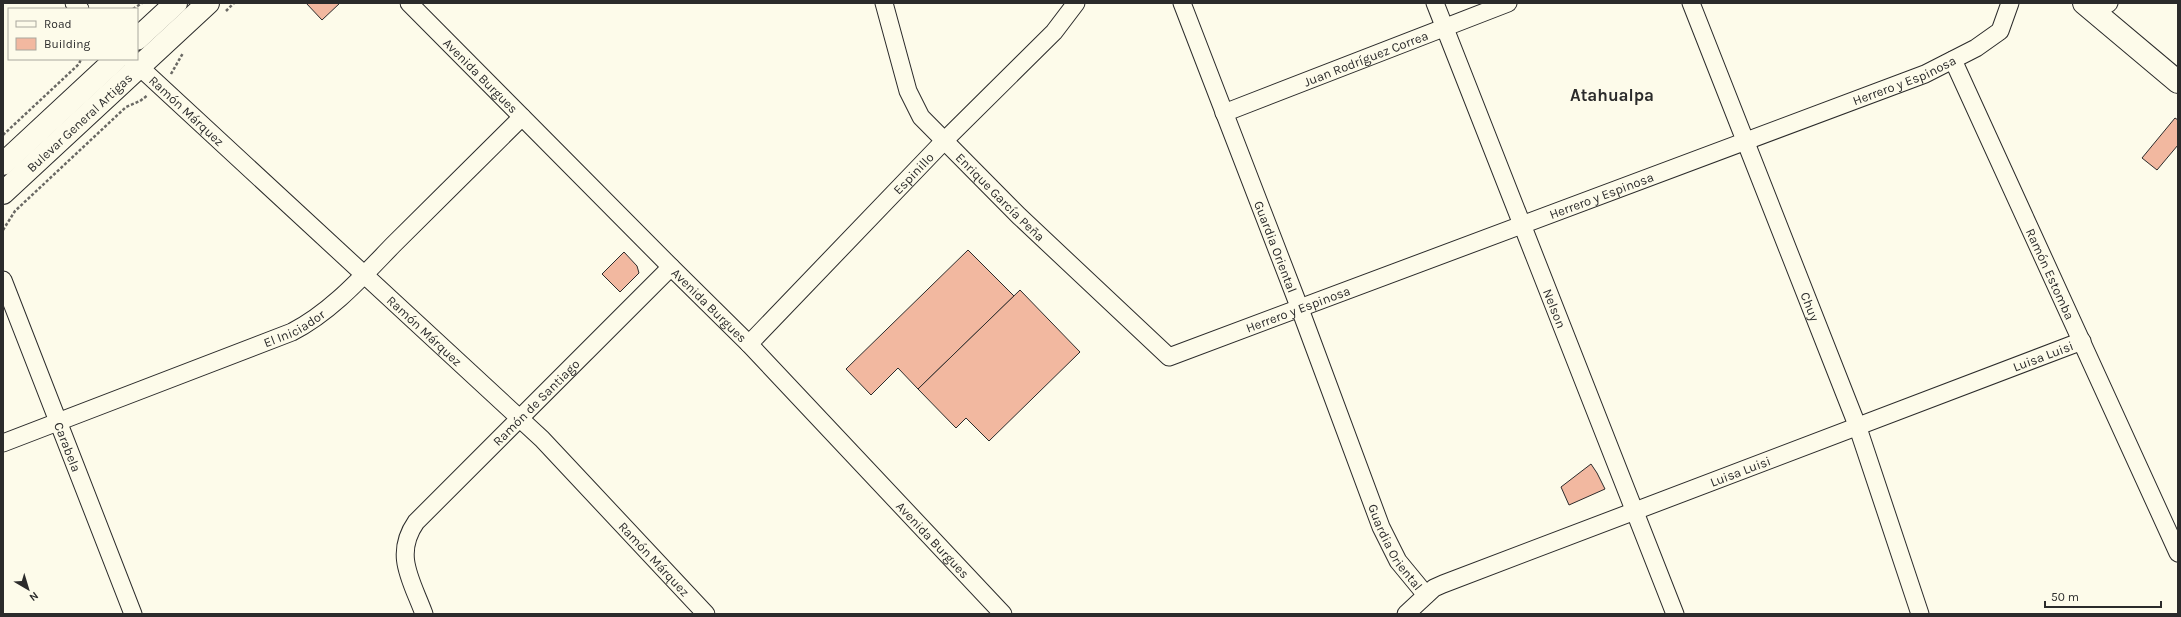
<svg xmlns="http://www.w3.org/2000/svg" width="2181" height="617" font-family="Karla,sans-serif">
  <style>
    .building { fill: #f2b8a0; stroke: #2b2b2b }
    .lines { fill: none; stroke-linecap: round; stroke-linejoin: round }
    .minor-casing { stroke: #2b2b2b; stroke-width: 19 }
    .major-casing { stroke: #2b2b2b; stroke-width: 24 }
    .path { stroke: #6a6964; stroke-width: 2.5; stroke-dasharray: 3 2; stroke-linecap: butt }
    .minor { stroke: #fdfbea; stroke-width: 17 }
    .major { stroke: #fdfbea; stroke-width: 22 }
    .labels { text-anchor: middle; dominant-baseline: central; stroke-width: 3; stroke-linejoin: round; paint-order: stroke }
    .street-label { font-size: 13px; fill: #2b2b2b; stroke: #fdfbea }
    .district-label { font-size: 17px; font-weight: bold; fill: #2b2b2b; stroke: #fdfbea }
  </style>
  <rect width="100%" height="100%" fill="#fdfbea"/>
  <g class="building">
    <polygon points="306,3 340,3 322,20"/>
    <polygon points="2175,118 2178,120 2178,145 2157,170 2142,158"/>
    <polygon points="968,250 1014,296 918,389 898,368 871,395 846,369"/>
    <polygon points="624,252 637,266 639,273 620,292 602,274"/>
    <polygon points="1020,290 1080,352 989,441 966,418 956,428 918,389"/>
    <polygon points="1591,464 1597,473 1605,489 1569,505 1561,487"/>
  </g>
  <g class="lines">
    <defs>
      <g id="minor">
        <polyline points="74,3 80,9"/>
        <path id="s1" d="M409,3l262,264 78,77 254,270"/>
        <path id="s2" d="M884,3l24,88 13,26 98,99 150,141 756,-283 51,-26 24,-17 10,-28"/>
        <path id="s3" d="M1182,3l118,306 81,218 17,34 28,34"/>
        <path id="s4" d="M1435,3l240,611"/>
        <path id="s5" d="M1691,3l166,422 63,189"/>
        <polyline points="2095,12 2109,3"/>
        <path id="s6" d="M131,59l411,380 164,175"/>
        <path id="s7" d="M1953,60l225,493"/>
        <path id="s8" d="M1224,113l284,-110"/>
        <path id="s9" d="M3,280l130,334"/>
        <path id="s10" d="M749,344l195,-203 110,-109 22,-29"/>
        <path id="s11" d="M3,443l289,-111c39,-20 70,-55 101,-87 43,-43 86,-85 129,-128"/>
        <path id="s12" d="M424,614c-12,-33 -31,-59 -8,-92l255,-255"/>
        <path id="s13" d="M1406,614l28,-26 9,-4 639,-243"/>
      </g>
      <g id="major">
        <polyline points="2084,3 2178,82"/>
        <polyline points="137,39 176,3"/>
        <polyline points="3,164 116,59"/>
        <path id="s14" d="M3,193l205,-190"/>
      </g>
    </defs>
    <use href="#minor" class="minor-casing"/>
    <use href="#major" class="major-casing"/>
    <g class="path">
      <polyline points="133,9 142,3"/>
      <polyline points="226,11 234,3"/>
      <polyline points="171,74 183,53"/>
      <polyline points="3,135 79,64 81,59"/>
      <polyline points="3,230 15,211 126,107 140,101 148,95"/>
    </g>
    <use href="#minor" class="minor"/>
    <use href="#major" class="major"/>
  </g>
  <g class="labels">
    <g class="street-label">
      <text stroke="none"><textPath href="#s8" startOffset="152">Juan Rodríguez Correa</textPath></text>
      <text stroke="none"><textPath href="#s1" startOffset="102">Avenida Burgues</textPath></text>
      <text stroke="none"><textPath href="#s2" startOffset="1251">Herrero y Espinosa</textPath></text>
      <text stroke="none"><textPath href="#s6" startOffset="76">Ramón Márquez</textPath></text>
      <text stroke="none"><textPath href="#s14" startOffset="104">Bulevar General Artigas</textPath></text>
      <text stroke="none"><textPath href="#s10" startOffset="237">Espinillo</textPath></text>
      <text stroke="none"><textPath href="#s2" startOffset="233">Enrique García Peña</textPath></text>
      <text stroke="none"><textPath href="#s2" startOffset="927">Herrero y Espinosa</textPath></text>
      <text stroke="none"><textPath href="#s3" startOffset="261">Guardia Oriental</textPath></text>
      <text stroke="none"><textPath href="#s7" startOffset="235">Ramón Estomba</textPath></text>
      <text stroke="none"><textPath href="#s1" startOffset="426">Avenida Burgues</textPath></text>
      <text stroke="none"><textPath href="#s5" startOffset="326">Chuy</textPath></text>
      <text stroke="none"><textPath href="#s2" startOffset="603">Herrero y Espinosa</textPath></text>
      <text stroke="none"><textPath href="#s4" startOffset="328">Nelson</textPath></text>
      <text stroke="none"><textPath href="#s11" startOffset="313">El Iniciador</textPath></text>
      <text stroke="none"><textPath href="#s6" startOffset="400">Ramón Márquez</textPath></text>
      <text stroke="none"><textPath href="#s13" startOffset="690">Luisa Luisi</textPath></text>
      <text stroke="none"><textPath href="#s12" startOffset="267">Ramón de Santiago</textPath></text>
      <text stroke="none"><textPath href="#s9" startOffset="179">Carabela</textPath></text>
      <text stroke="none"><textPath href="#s13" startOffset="366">Luisa Luisi</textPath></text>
      <text stroke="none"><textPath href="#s1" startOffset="750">Avenida Burgues</textPath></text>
      <text stroke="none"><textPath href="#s3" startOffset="585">Guardia Oriental</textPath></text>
      <text stroke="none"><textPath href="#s6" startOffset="724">Ramón Márquez</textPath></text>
    </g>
    <g class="district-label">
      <text x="1612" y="95">Atahualpa</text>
    </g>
  </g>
  <rect width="2181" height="617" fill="none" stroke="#2b2b2b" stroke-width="8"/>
  <rect x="8" y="8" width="130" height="52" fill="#fdfbea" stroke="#a9a89e"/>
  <rect x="16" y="21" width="20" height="6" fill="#fdfbea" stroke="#a9a89e"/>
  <text x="44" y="28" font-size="12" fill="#2b2b2b">Road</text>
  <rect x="16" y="38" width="20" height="12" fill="#f2b8a0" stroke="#a9a89e"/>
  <text x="44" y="48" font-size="12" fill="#2b2b2b">Building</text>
  <g transform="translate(28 589) rotate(142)" stroke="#fdfbea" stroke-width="3" paint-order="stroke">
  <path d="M0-3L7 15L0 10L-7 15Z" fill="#2b2b2b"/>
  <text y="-6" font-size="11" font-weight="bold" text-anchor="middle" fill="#2b2b2b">N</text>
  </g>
  <path d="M2045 601v6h116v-6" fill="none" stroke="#2b2b2b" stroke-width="2"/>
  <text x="2051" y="601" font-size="12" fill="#2b2b2b" stroke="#fdfbea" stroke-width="3" paint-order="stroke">50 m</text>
</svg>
